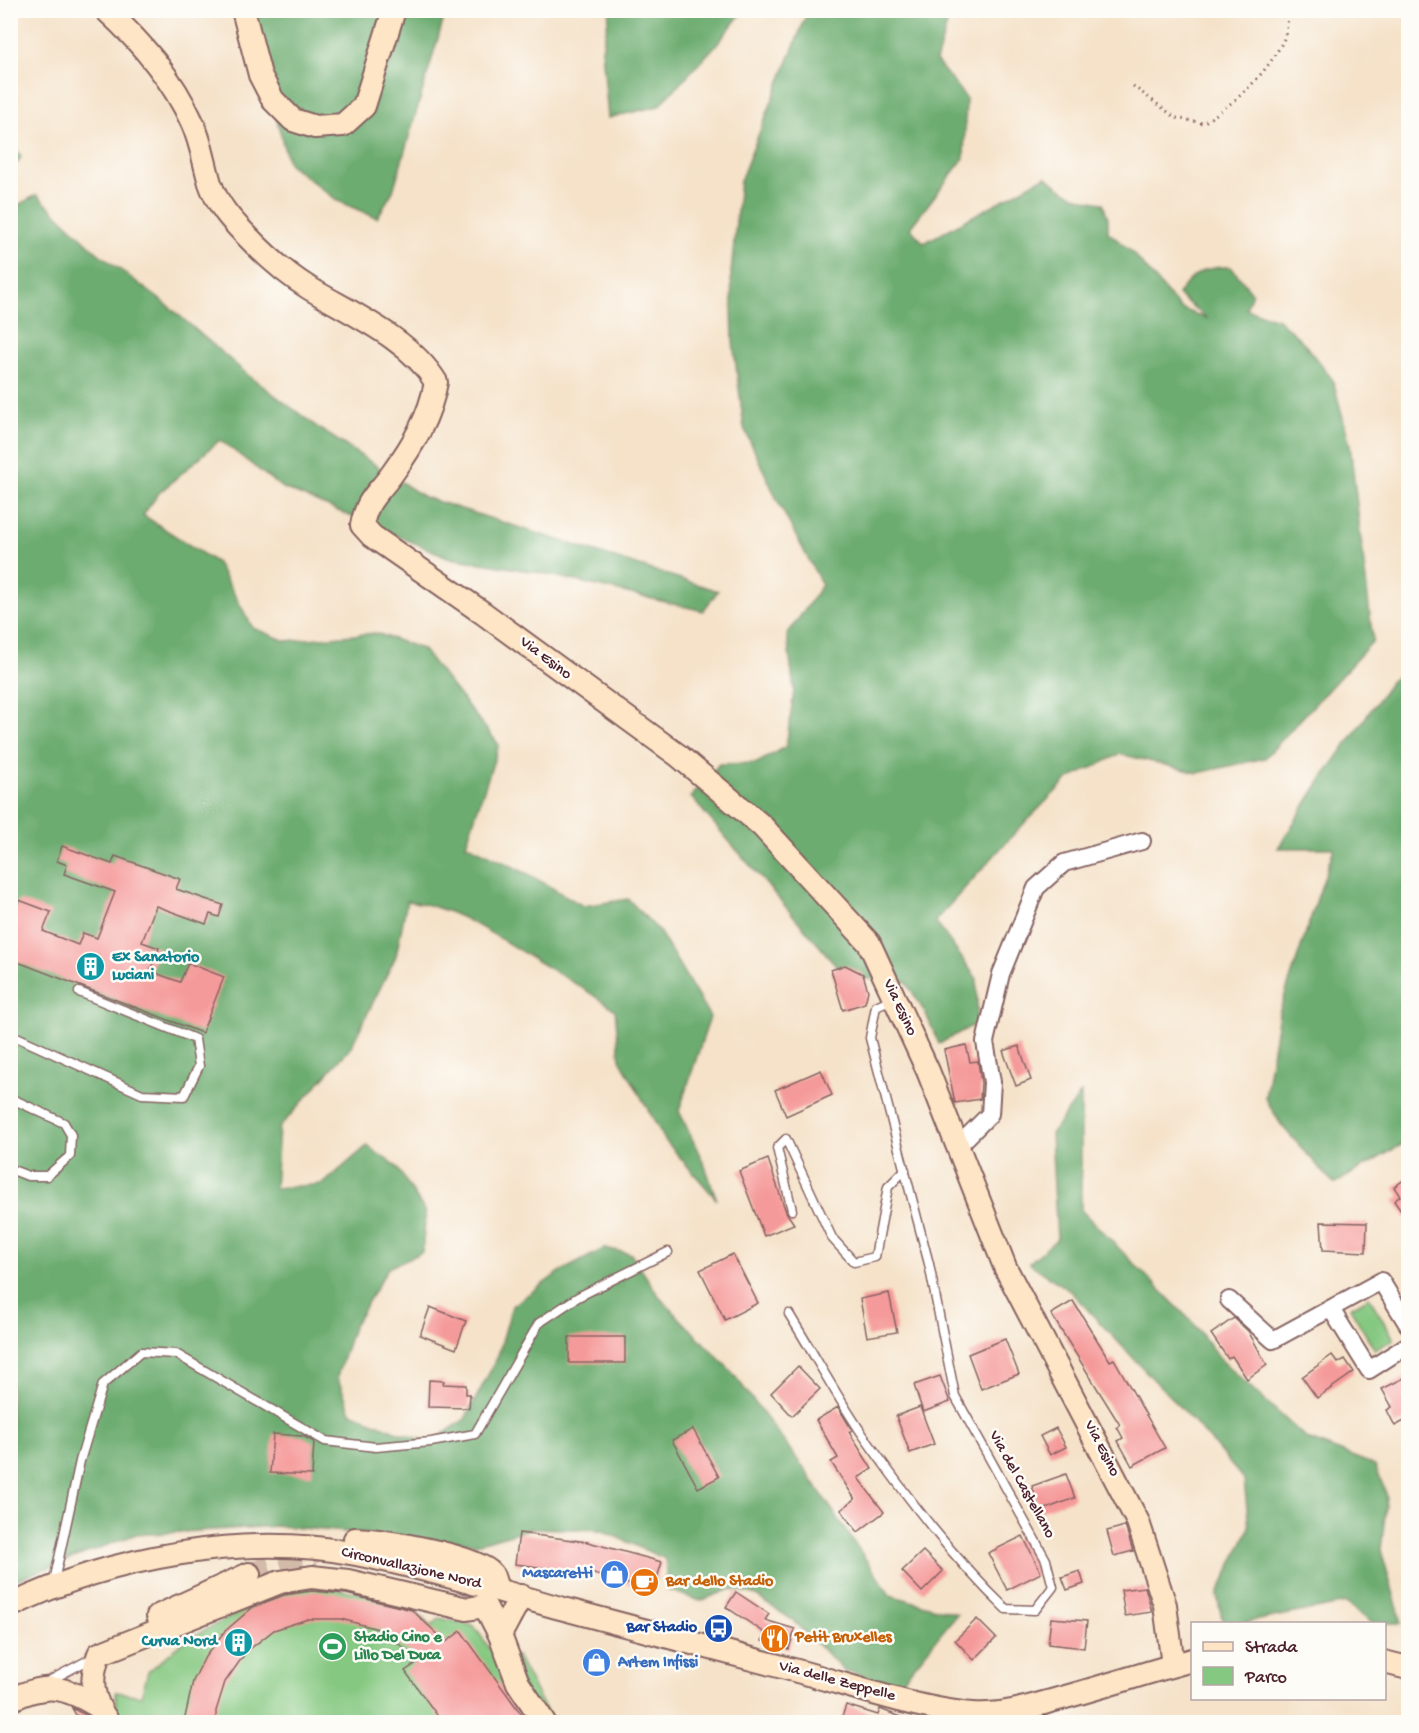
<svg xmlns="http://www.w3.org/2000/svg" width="1419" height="1733" font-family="'Gochi Hand',sans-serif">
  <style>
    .green { fill: #85c881; stroke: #687456; stroke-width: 1.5 }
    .forest { fill: #6cac6f; stroke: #5b664d; stroke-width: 1.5 }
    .building { fill: #f59a9a }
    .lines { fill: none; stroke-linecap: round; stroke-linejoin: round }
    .secondary-tunnel { stroke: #d3bba9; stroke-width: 22; stroke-dasharray: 22 11; stroke-linecap: butt }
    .lane-casing { stroke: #866362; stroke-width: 11 }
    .street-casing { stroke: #866362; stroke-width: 20 }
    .secondary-casing { stroke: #866362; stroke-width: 26 }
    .path { stroke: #866362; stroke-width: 3; stroke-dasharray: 1.5 4.5; stroke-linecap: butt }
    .lane { stroke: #fff; stroke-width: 8 }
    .street { stroke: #fff; stroke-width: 16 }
    .secondary { stroke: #fee5c5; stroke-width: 22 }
    .labels { text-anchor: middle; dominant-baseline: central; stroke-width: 5; stroke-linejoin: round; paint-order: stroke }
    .street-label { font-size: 16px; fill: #4a1f2b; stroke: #fdfcf7 }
    .culture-label { font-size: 16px; font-weight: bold; fill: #0d838f; stroke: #fdfcf7; text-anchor: start }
    .shop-label { font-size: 16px; font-weight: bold; fill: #366cbe; stroke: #fdfcf7; text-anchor: end }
    .food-label { font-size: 16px; font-weight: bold; fill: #c56008; stroke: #fdfcf7; text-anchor: start }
    .transit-label { font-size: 16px; font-weight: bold; fill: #164399; stroke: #fdfcf7; text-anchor: end }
    .leisure-label { font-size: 16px; font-weight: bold; fill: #27864d; stroke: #fdfcf7; text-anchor: start }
  </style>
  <rect width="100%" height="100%" fill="#fdfcf7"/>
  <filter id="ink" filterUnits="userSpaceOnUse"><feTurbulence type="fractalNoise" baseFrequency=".0167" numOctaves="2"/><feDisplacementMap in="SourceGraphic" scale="12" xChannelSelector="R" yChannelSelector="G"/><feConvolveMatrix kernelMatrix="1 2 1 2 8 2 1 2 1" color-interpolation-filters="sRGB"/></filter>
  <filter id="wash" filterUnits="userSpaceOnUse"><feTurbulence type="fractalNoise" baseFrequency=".008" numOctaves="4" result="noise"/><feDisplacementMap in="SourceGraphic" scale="24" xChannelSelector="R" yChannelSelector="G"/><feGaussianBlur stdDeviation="1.35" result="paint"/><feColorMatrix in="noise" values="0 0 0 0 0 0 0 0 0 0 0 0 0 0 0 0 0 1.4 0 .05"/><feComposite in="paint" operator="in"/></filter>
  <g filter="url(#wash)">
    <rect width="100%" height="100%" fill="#f5e2c9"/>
    <g class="green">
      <polygon points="1369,1297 1394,1339 1375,1350 1350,1308"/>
      <polygon points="312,1586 387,1596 409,1607 432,1626 440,1618 474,1626 494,1655 517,1656 552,1722 116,1722 116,1692 141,1696 148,1672 187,1639 279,1593"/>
    </g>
    <g class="forest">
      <polygon points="249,11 446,11 393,191 377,218 338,201 288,163"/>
      <polygon points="610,11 610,10 743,11 719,42 659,106 608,118 602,49"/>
      <path d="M808,11h143l-15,50 30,37 -2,60 -54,70 14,15 122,-67c17,17 33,23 57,27l5,15v14l23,19 49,57 28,11 -30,-24c14,-22 27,-29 53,-28l21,26 -6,16 32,10 24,22 31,39 17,65 23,196 -108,117 -67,15 -78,-19 -53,26 -56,57 -76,84 42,58v44l-38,21 -13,-30 -20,-32 -48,-4 -16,-6 -151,-175 28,-33 38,-1 29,-16 8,-56 -7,-56 35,-50 -43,-81 -35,-76 -11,-86 -2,-69 9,-92z"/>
      <polygon points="11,142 21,157 11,172"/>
      <path d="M37,195l61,58 68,51 82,71 72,54 104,68 294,94 -15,20 -161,-38 -92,-15 -169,-71 -61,-47 -61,53 -16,22 74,48 36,65 33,13 90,-8 46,16 77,96 -33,99 62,30 55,32 45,-7 31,32 51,86 -31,94 26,55 12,34 -52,-60 -45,-81 -5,-49c-28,-21 -57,-36 -86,-54 -39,-23 -76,-50 -122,-55l-11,55 -45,91 -72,81 -4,60 48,-4 44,-38 29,20 30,47 -4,39 -34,16 -35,59 -16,50 14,35 46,20 34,10 34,-23 33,-63 14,-50 48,-34 45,-24 26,6 30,45 71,73 71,95 87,128 67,19 -59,72 -54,-16 -53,-51 -38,-25 -22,-5 -31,12 -32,-11 -3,-31 -64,-29 -69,-2 -56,16 -197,-18 -145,9 -123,47 -1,-1373z"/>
      <polygon points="1408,669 1408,1141 1334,1184 1282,1126 1265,1098 1279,1013 1334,848 1278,848 1319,783 1392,680"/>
      <polygon points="1081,1093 1081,1210 1194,1324 1219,1358 1307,1439 1375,1465 1387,1496 1381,1550 1402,1623 1372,1623 1346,1603 1243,1623 1223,1623 1217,1596 1249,1528 1244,1480 1205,1434 1071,1292 1029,1263 1057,1239 1051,1134"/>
    </g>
    <g id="blocks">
      <g class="building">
        <polygon points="62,846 112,864 115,856 180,879 176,889 223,905 219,917 210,914 206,924 156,906 142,942 159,948 150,971 180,982 188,963 224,977 202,1033 10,959 10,922 19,900 51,912 43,931 78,945 83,933 97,938 115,892 64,874 67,865 57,861"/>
        <polygon points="845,965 863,974 868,991 865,1003 843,1010 831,970"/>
        <polygon points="966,1045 970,1062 978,1061 981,1083 980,1099 955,1103 944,1050"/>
        <polygon points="1019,1046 1031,1080 1016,1086 1003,1051"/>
        <polygon points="821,1070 832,1095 786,1116 775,1090"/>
        <polygon points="768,1159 786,1212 794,1224 764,1236 739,1171"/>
        <polygon points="1408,1177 1408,1221 1394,1201 1400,1196 1394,1187"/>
        <polygon points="1321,1222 1367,1223 1366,1252 1323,1250"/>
        <polygon points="733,1254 758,1303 725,1320 700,1270"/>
        <polygon points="889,1293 897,1332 867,1337 860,1299"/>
        <polygon points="1073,1301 1110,1361 1114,1359 1165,1448 1132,1466 1118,1441 1123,1438 1117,1427 1120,1425 1051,1314"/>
        <polygon points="430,1307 466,1321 456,1349 420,1335"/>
        <polygon points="1234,1318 1248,1331 1267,1365 1247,1379 1232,1356 1228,1359 1211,1334"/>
        <rect x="569" y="1337" width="56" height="26"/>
        <polygon points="1005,1339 1019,1374 981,1389 968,1354"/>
        <polygon points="1332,1355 1338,1363 1345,1359 1354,1372 1317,1398 1302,1377"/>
        <polygon points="798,1366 820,1389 792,1416 771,1393"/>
        <polygon points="940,1376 950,1402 923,1412 914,1385"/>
        <polygon points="1408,1376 1408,1419 1395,1426 1387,1410 1392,1407 1382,1389"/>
        <polygon points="429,1380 444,1381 443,1384 466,1385 466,1394 470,1394 469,1408 428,1407"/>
        <polygon points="838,1407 852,1430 849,1432 872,1469 858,1478 884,1512 858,1532 841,1510 855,1499 831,1462 838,1458 816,1420"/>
        <polygon points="920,1407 934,1444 910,1453 896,1416"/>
        <polygon points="1056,1428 1066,1447 1050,1455 1040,1436"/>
        <polygon points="693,1429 719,1477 698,1488 672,1440"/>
        <polygon points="273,1434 303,1436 314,1442 312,1475 270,1473"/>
        <polygon points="1066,1474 1075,1498 1040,1511 1032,1486"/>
        <polygon points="1125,1526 1133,1551 1114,1556 1107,1531"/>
        <polygon points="519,1533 588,1542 662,1562 653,1591 594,1574 515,1564"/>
        <polygon points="1023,1536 1041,1573 1007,1590 988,1553"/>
        <polygon points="923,1551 943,1571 922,1592 902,1571"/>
        <polygon points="1080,1571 1084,1584 1067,1590 1062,1577"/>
        <polygon points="1145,1587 1152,1612 1125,1616 1121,1590"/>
        <polygon points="312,1591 346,1594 412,1610 446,1642 461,1631 527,1722 442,1722 405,1671 421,1660 378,1629 341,1619 308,1619 274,1630 246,1652 225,1682 216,1711 216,1722 184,1722 193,1681 205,1657 224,1632 253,1607 284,1595"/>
        <polygon points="736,1592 769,1614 765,1620 795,1629 789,1649 762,1641 765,1633 726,1607"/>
        <polygon points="1051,1618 1087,1621 1084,1648 1048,1644"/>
        <polygon points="977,1619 996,1638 974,1660 955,1640"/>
        <polygon points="846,1705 878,1715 880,1709 913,1722 848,1722 841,1720"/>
        <polygon points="72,1708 89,1717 90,1719 80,1722"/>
      </g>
    </g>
  </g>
  <g filter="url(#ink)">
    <use href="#blocks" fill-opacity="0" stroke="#866362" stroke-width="1.5"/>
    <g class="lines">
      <polyline class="secondary-tunnel" points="249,1574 325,1549"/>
      <defs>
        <g id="lane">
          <polyline points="10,1034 142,1094 184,1096 199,1066 195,1039 79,992"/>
          <polyline points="10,1098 64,1123 71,1135 70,1156 47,1176 28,1176 10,1169"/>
          <polyline points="792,1210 777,1148 786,1139 832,1238 854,1262 875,1257 888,1187 905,1170"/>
          <path d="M789,1314c25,40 48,83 74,121 43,61 90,123 143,174l29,1 18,-23 -7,-27 -91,-164 -26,-132 -59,-226 6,-32 18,-8"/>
          <polyline points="53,1586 80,1461 103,1384 141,1352 176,1354 325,1441 376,1447 431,1442 475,1434 539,1323 578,1297 668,1252"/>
          <polyline points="47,1682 94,1657"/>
        </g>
        <g id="street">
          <polyline points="958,1146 990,1114 992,1082 985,1042 1001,974 1036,888 1064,863 1142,841"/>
          <polyline points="1229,1300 1273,1340 1381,1281 1408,1325"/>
          <polyline points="1331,1309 1369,1370 1408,1345"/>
        </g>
        <g id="secondary">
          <path d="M106,10c36,33 66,68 86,112 9,19 12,41 18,61 7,21 21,37 36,52 19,20 40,39 63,53 43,26 101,51 127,94 -6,35 -23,63 -44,92 -15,21 -24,23 -30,51l10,11 111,77 196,143 83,70 107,117 59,128 77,196 133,255 27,83 8,60"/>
          <polyline points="243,10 260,75 273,100 293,120 315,127 343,125 364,106 394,10"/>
          <path d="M355,1539c26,1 122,16 137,35 2,4 3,10 5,14"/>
          <path d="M10,1606c100,-49 236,-74 346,-52 71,14 139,36 208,55 79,21 158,42 237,63 51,14 120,38 172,42 27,2 53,-6 78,-13 48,-13 94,-28 141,-41"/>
          <polyline points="158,1616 249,1574"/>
          <polyline points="500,1635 521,1596"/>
          <polyline points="1384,1662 1408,1668"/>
          <path d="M10,1700c36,-17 53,-15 87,6"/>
          <path d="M108,1722c-16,-23 -19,-41 -9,-68l181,-72 32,-5 36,4 119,28 18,-3 15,29 18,48 26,39"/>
        </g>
      </defs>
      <use href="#lane" class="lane-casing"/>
      <use href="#street" class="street-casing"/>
      <use href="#secondary" class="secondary-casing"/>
      <path class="path" d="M1133,86l43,32 27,5c32,-20 61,-46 79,-80 5,-9 5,-22 7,-33"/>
      <use href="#lane" class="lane"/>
      <use href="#street" class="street"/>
      <use href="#secondary" class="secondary"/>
    </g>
  </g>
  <defs>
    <symbol id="building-disc" viewBox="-11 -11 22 22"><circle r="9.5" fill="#0f9aa8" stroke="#fdfcf7"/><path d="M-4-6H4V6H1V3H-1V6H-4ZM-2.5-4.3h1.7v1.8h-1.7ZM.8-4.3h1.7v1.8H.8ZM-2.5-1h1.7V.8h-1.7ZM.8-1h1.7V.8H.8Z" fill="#fff"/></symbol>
    <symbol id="shop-disc" viewBox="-11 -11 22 22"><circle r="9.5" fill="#3f7fe0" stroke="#fdfcf7"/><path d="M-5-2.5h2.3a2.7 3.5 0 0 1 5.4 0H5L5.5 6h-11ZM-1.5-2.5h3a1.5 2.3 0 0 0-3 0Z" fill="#fff"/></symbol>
    <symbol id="cafe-disc" viewBox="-11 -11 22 22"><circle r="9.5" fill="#e8710a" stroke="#fdfcf7"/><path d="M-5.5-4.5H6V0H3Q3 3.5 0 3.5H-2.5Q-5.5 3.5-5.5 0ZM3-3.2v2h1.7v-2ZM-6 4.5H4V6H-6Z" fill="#fff"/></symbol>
    <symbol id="bus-disc" viewBox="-11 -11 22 22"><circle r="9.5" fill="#1a4fb4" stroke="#fdfcf7"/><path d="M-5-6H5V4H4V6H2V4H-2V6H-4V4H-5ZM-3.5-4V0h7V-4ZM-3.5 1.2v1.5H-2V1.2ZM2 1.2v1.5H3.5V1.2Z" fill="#fff"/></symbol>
    <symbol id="restaurant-disc" viewBox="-11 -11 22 22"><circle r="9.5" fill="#e8710a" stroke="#fdfcf7"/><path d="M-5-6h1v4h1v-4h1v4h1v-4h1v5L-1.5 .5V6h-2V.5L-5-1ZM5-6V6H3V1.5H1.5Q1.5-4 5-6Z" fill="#fff"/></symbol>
    <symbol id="stadium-disc" viewBox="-11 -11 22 22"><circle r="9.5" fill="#2e9e5b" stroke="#fdfcf7"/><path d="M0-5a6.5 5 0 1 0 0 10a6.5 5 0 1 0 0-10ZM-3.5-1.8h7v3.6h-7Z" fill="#fff"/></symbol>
  </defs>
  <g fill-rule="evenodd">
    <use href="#building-disc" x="74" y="950" width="33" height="33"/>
    <use href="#shop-disc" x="598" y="1558" width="33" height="33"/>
    <use href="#cafe-disc" x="628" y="1566" width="33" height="33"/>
    <use href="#bus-disc" x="702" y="1612" width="33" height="33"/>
    <use href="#restaurant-disc" x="758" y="1622" width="33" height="33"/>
    <use href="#building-disc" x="222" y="1626" width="33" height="33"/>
    <use href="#stadium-disc" x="316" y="1630" width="33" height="33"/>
    <use href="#shop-disc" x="580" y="1646" width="33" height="33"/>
  </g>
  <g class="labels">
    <g class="street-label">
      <text transform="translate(545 659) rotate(37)">Via Esino</text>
      <text transform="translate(899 1008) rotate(65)">Via Esino</text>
      <text transform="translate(1101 1449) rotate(63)">Via Esino</text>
      <text transform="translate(1021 1485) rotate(61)">Via del Castellano</text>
      <text transform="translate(411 1569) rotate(13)">Circonvallazione Nord</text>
      <text transform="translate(837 1682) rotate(15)">Via delle Zeppelle</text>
    </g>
    <g class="culture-label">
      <text x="112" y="958">Ex Sanatorio<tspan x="112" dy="18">Luciani</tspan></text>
      <text x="217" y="1642" text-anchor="end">Curva Nord</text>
    </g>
    <g class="shop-label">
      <text x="593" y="1574">Mascaretti</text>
      <text x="618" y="1663" text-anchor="start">Artem Infissi</text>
    </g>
    <g class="food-label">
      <text x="666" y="1582">Bar dello Stadio</text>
      <text x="795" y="1638">Petit Bruxelles</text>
    </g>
    <g class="transit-label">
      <text x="697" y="1628">Bar Stadio</text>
    </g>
    <g class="leisure-label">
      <text x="354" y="1638">Stadio Cino e<tspan x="354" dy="18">Lillo Del Duca</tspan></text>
    </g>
  </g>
  <rect width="1419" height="1733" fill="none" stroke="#fdfcf7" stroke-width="36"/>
  <rect x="1191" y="1622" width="195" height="78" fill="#fdfcf7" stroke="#b5a4a5" stroke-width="1.5"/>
  <rect x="1203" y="1642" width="30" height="9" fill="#fee5c5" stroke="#b5a4a5" stroke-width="1.5"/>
  <text x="1245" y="1652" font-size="18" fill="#4a1f2b">Strada</text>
  <rect x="1203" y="1667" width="30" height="18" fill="#85c881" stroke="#b5a4a5" stroke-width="1.5"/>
  <text x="1245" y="1682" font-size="18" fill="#4a1f2b">Parco</text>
</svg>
